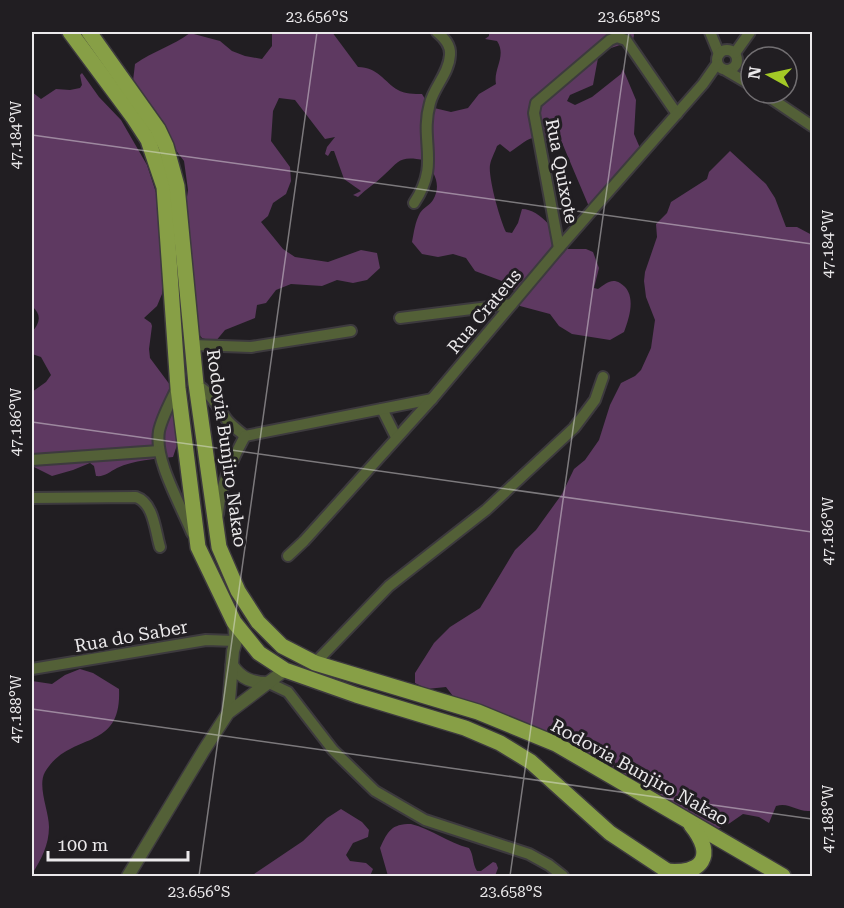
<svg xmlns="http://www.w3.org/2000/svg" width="844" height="908" font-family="'Roboto Serif',serif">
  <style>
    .forest { fill: #5e3961 }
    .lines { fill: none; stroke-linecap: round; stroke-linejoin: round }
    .minor-casing { stroke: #3d3a3e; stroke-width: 14 }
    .tertiary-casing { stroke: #3d3a3e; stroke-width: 15 }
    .primary-casing { stroke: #3d3a3e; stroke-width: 18 }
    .minor { stroke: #536037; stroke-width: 10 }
    .tertiary { stroke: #536037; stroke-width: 12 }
    .primary { stroke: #879f46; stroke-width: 15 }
    .ticks { fill: none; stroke: #ebe9eb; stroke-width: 1.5; stroke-opacity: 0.45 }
    .labels { text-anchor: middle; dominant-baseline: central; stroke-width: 6; stroke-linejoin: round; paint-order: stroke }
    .street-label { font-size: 18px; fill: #ebe9eb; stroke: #211e22 }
    .neatline { fill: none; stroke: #ebe9eb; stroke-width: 2 }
    .ticks-label { font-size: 15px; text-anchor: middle; fill: #ebe9eb }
  </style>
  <rect width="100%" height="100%" fill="#211e22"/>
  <g class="forest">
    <path d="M270,32h62l26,35c20,0 26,15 40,23 6,4 17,4 24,4l8,13 21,5 17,-4 11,-14 17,-10c-3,-15 11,-28 1,-43l-12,-2 4,-3v-4h144l1,3 -1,5 -4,2 -27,9 -4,7 -5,27 -23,10 -3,6 8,4 17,-8 29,-23 2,-5 13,31 -2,34 6,14 -50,61 -30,-71 -5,-2 -8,5c-16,-9 -23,2 -37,11l-10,-8 -3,2c-2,6 -6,13 -7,19 -2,12 10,55 16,67l6,1 6,-10 4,-14c19,0 36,26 46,40h18l7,3 6,16 -5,20 4,1c8,-5 13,-11 22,-6 17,10 10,33 4,49l-14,8 -38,-6 -13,-8 -9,-12 -30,-8 -6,-15 -12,-10 -27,-10 -9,-13 -13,-4 -15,3 -16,-3 -10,-12c2,-10 3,-20 8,-29 3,-5 10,-8 13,-13 9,-15 1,-28 -8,-40 -25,-4 -24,-1 -41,15 -8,8 -18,14 -26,22l-5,-2 8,-4 -17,-12 -10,-28h-3l-3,5 -3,-2 2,-7 8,-10 -10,2 -30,-39 -16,-2 -6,13 -2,30 19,26 1,14 -5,13 -13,9 -5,13 -7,6 22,27 12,8 33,5 33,-12 16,3 3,15 -13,12 -14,3 -16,-3 -15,6 -31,-2 -15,6 -10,13 -9,2 -2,13 -30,12 -10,12 -13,-4 -10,-13 -1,-28 3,-17 -13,-41 7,-49 -4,-29 -9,-12 -12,-11 -30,-57 2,-17c18,-13 38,-18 55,-31l30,8 12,10 13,5 17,3 10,-13v-14z"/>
    <path d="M82,73l17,24 22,23 26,45 15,46 2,18 -2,65 -5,12 -13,12 7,5 1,3 -3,23 1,9 32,43 2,23 -11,33c-18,2 -39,3 -56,11 -8,4 -12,9 -21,8l-2,-10 -4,-3 -17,7 -21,6 -20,-10v-74l14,-10 5,-7 -10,-18 -9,-3v-22c8,-9 10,-17 0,-26v-214l9,7 15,-10 14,1 10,-2 2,-3 -2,-10z"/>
    <path d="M730,151l36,33 9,14 11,29h11l15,8v573l-2,3c-14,1 -20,-9 -34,-5l-7,17 -10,-6 -16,-3 -13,9 -15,7 -135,-78 -3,-9h-14l-107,-43 -10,-13 -19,2 -12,-6v-10l19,-30 16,-16 30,-19 35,-58 21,-20 26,-36 12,-25 11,-9 14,-20 11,-35 11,-22 14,-7 6,-6 10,-22 4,-28 -9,-23 -2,-16 1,-9 12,-35 -1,-13 11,-11 4,-11 36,-23 2,-7z"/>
    <path d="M80,669l13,4 26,16c3,64 -49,41 -74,83 -8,14 4,39 4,55 0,18 -8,33 -17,47v-193l20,3 13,-9z"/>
    <polygon points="341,809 362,822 369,830 368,837 353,843 346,855 350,861 366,863 373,869 370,876 251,876 303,841 327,818"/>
    <path d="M411,824c21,5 37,19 58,24 5,7 3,15 8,23h4l12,-9 3,1 2,5 -3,8h-107l-8,-28c8,-17 11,-24 31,-24z"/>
  </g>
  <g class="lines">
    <defs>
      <g id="minor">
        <polyline points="710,32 719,54"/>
        <circle cx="727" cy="60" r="10"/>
        <polyline points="735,53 750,32"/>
        <polyline points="727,71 751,85"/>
        <polyline points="763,93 812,126"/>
        <path d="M414,203c27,-40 5,-61 16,-100 4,-16 19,-30 20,-48 1,-10 -6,-17 -13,-23"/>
        <polyline points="559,248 534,113 536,103 610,40 617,37 626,40 677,114"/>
        <polyline points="400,318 512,304"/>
        <polyline points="193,345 251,347 351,331"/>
        <path d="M196,384c15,9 21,22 31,36 5,6 12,11 18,16"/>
        <path d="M177,388c-6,13 -15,29 -18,43 -5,29 22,74 33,102"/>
        <polyline points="382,409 396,437"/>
        <polyline points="245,436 432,399"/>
        <polyline points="32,460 159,451"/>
        <path d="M32,498l104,-1c18,6 19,34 24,50"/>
        <path d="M218,514c2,-28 14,-54 27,-78"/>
        <polyline points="288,556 304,541 432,399 559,248 703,84 717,64"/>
        <polyline points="315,663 389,586 486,510 574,428 595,400 603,377"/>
        <polyline points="32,669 206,640 236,641"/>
        <polyline points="269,683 288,692 333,750 375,791 425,820 529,854 549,865 563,876"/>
      </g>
      <g id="tertiary">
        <path d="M232,665c9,14 21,18 37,18"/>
        <polyline points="228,713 233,651 236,641 234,622"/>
        <polyline points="128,876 204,750 228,713 285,670"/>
      </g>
      <g id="primary">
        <polyline points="70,32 133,117 148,140 164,187 178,388 198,547 234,622 259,653 285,670 356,695 465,728 500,743 531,762 610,833 675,876"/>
        <polyline points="89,32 158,129 166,146 177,186 196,384 219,547 238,591 258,622 282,646 315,663 478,712 556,744 783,876"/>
        <path d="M665,871c38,4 51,-15 26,-46"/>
      </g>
    </defs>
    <use href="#minor" class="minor-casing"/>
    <use href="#tertiary" class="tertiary-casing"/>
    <use href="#primary" class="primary-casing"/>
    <use href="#minor" class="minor"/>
    <use href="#tertiary" class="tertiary"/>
    <use href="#primary" class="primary"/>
  </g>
  <path class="ticks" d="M32,135l780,109M32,422l780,110M32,709l780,110M199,876l118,-844M510,876l119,-844"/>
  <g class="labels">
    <g class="street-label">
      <text transform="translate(562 171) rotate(79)">Rua Quixote</text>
      <text transform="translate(484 311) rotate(-50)">Rua Crateus</text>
      <text transform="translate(227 448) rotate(82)">Rodovia Bunjiro Nakao</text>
      <text transform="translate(131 636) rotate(-10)">Rua do Saber</text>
      <text transform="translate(640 772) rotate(29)">Rodovia Bunjiro Nakao</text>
    </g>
  </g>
  <rect width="844" height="908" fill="none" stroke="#211e22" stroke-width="66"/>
  <g transform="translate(769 75) rotate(278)"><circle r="28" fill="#211e22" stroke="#726f72" stroke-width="1.5"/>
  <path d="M0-4.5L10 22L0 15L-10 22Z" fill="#a3c926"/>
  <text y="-9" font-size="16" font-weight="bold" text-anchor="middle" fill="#ebe9eb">N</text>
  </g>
  <path d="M48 851v9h140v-9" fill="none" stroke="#ebe9eb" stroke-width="3"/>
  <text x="57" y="851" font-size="18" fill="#ebe9eb" stroke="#211e22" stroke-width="4.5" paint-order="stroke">100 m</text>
  <rect x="33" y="33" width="778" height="842" class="neatline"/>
  <g class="ticks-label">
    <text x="317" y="22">23.656°S</text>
    <text x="629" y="22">23.658°S</text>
    <text transform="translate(16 135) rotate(-90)" y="5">47.184°W</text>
    <text transform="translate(828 244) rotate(-90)" y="5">47.184°W</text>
    <text transform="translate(16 422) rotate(-90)" y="5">47.186°W</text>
    <text transform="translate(828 531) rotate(-90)" y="5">47.186°W</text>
    <text transform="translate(16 709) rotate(-90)" y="5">47.188°W</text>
    <text transform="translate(828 819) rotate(-90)" y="5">47.188°W</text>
    <text x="199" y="897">23.656°S</text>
    <text x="511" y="897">23.658°S</text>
  </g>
</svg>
